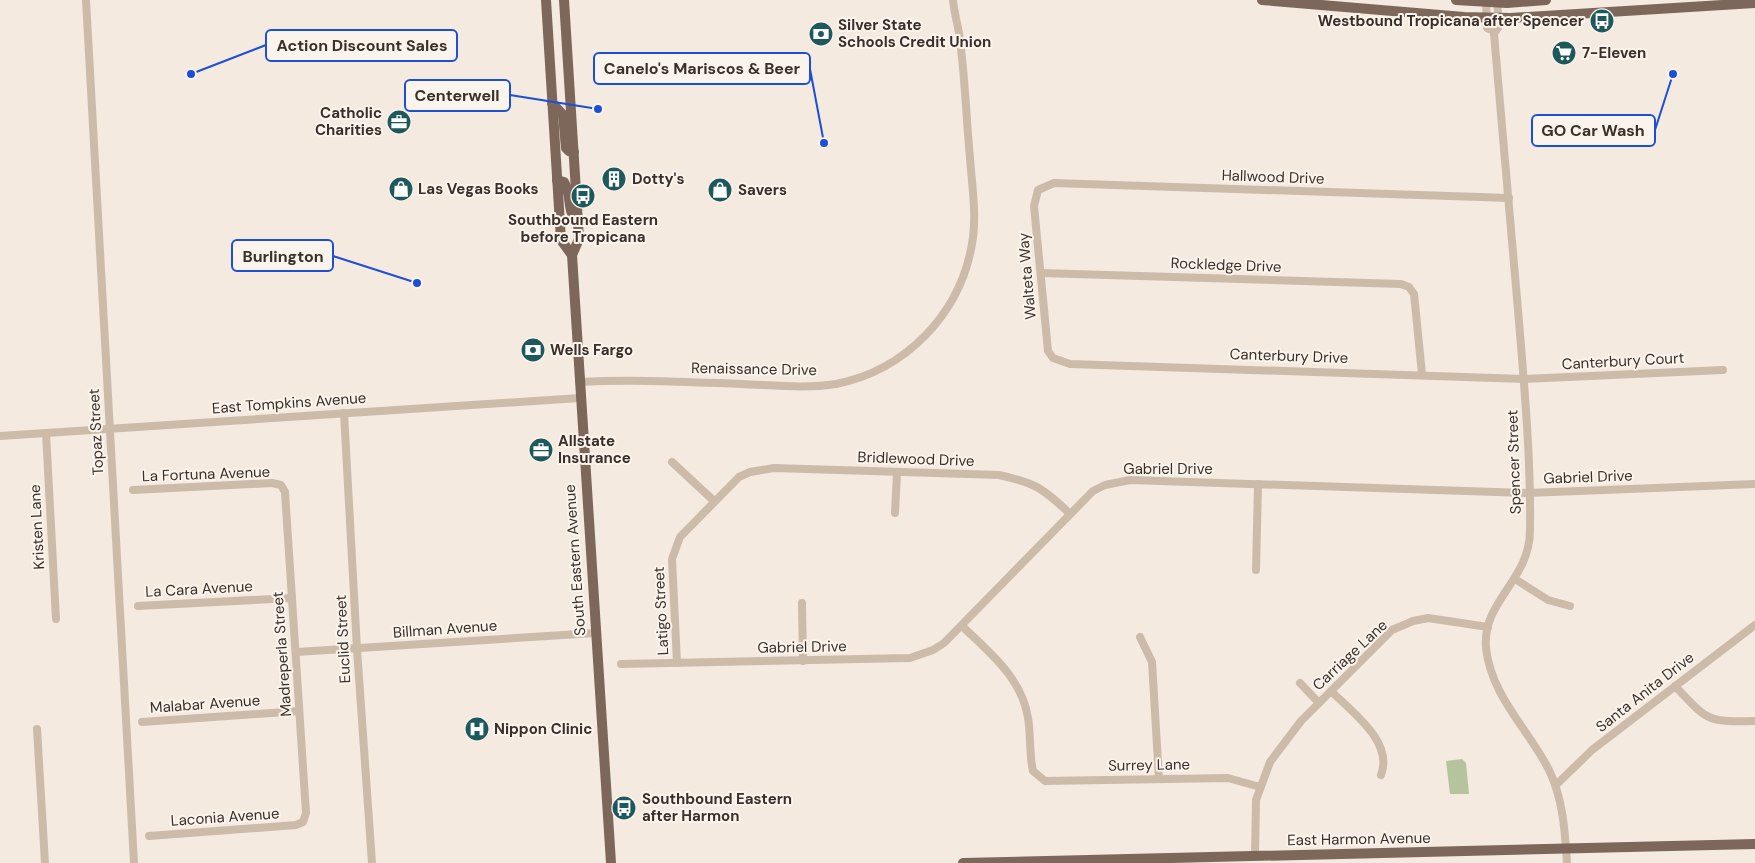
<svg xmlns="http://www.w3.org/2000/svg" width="1755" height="863" font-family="'DM Sans',sans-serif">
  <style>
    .green { fill: #b6c49e }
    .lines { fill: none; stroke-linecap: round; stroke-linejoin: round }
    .minor { stroke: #cdbbaa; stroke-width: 8 }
    .major { stroke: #7c675a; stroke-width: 10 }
    .labels { text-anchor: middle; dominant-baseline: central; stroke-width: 4; stroke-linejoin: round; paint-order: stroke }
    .poi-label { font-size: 15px; font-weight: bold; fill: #3a2f2a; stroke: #fbf4ec; text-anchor: start }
    .street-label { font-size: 15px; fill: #3a2f2a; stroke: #fbf4ec }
    .leader { fill: none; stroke: #1d4ed8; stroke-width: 2 }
    .callout-dot { fill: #1d4ed8; stroke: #fbf4ec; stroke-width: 2 }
    .callout { fill: #fbf4ec; stroke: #1d4ed8; stroke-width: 2 }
    .callout-label { font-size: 16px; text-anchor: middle; font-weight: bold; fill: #3a2f2a }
  </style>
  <rect width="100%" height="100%" fill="#f4eadf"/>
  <polygon class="green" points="1462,759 1466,763 1469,794 1450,794 1446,761"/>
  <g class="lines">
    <g class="minor">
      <polyline points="86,0 134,863"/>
      <polyline points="1486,0 1487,28 1494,31"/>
      <path d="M1497,0l2,26 -5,8c8,92 16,184 24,276 6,73 13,146 12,220 0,51 -48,70 -44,118 5,48 43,82 63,122 14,29 16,61 18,93"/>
      <polyline points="1509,198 1054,183 1038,190 1034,206 1048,351 1053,358 1070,364 1524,379 1723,370"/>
      <polyline points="1041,273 1401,284 1409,287 1414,294 1422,374"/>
      <path d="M579,382c54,-3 108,0 162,2 31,1 64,5 95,0 70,-14 124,-70 136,-140 5,-28 0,-58 -2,-86 -4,-42 -5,-84 -11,-125 -2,-11 -5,-22 -6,-33"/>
      <polyline points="344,413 357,649 372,863"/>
      <polyline points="46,433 56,619"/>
      <polyline points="0,436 580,398"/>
      <polyline points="672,462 714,501"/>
      <polyline points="133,490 272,483 281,485 285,492 306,813 303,822 296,825 149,836"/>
      <polyline points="895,513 897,472"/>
      <polyline points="1256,570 1258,484"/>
      <polyline points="1515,579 1548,600 1570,606"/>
      <polyline points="802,603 803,661"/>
      <polyline points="138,606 292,598"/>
      <path d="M962,626c27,26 60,52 66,92 3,17 1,36 5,53l12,10 183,-3 32,9"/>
      <polyline points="1140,637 1152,662 1159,779"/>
      <polyline points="296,652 595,633"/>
      <path d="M677,663l-5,-104 8,-22 59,-60 11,-5 24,-4 225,7c36,8 44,13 70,38"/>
      <polyline points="621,664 910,658 933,650 944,643 1093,491 1105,485 1130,480 1528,493 1755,484"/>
      <polyline points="1300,683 1319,703"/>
      <path d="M1675,686c33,35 31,36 80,35"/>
      <path d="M1331,691c21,21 63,51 50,84"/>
      <polyline points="142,722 299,711"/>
      <polyline points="37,729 45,863"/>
      <polyline points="1556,785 1592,750 1755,625"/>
      <polyline points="1255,856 1256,800 1270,762 1301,721 1392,630 1413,621 1428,618 1488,627"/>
    </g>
    <g class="major">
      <polyline points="546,0 561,240 572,255"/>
      <polyline points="564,0 579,239 572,255 611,863"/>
      <polyline points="1262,0 1464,17 1510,18 1755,3"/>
      <polyline points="1456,0 1507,3 1546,0"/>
      <polyline points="552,103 563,115 566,148 569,151 574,152"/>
      <path d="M557,180l7,2c9,16 1,25 14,42"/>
      <polyline points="963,863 1755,844"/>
    </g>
  </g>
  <defs>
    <symbol id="bus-disc" viewBox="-11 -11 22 22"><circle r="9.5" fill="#1d585d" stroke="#fbf4ec"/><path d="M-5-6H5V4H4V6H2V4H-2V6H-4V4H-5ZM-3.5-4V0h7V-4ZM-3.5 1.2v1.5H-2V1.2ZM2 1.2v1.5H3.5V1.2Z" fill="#fff"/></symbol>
    <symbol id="bank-disc" viewBox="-11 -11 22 22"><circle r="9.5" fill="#1d585d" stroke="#fbf4ec"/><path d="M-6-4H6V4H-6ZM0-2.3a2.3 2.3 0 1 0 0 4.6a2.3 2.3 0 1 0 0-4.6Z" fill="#fff"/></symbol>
    <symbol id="supermarket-disc" viewBox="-11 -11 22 22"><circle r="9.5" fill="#1d585d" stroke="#fbf4ec"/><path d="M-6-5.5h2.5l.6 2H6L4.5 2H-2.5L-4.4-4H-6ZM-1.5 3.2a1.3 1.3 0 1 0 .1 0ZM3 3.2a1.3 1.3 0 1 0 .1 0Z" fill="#fff"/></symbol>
    <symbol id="office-disc" viewBox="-11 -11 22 22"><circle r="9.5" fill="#1d585d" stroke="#fbf4ec"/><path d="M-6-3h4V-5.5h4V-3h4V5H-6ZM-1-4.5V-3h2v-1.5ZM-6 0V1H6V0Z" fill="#fff"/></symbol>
    <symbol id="building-disc" viewBox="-11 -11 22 22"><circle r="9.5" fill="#1d585d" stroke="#fbf4ec"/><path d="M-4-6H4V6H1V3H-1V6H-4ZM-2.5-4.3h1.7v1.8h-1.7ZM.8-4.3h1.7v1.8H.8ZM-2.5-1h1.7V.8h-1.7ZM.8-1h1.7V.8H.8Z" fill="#fff"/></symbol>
    <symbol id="shop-disc" viewBox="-11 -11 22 22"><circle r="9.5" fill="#1d585d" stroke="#fbf4ec"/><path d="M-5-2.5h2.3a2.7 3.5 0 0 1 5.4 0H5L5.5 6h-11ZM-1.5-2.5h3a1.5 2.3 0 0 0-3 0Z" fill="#fff"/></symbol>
    <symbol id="hospital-disc" viewBox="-11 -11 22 22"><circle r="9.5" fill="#1d585d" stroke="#fbf4ec"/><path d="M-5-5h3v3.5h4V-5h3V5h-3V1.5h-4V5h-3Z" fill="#fff"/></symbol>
  </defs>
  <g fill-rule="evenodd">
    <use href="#bus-disc" x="1588" y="7" width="28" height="28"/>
    <use href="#bank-disc" x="807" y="20" width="28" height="28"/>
    <use href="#supermarket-disc" x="1550" y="39" width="28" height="28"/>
    <use href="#office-disc" x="385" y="108" width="28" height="28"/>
    <use href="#building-disc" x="600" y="165" width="28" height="28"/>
    <use href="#shop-disc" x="387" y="175" width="28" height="28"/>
    <use href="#shop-disc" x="706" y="176" width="28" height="28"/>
    <use href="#bus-disc" x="569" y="182" width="28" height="28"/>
    <use href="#bank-disc" x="519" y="336" width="28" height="28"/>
    <use href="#office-disc" x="527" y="436" width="28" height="28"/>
    <use href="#hospital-disc" x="463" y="715" width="28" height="28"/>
    <use href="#bus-disc" x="610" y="794" width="28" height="28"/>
  </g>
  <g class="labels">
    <g class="poi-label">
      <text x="1584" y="21" text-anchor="end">Westbound Tropicana after Spencer</text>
      <text x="838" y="25">Silver State<tspan x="838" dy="17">Schools Credit Union</tspan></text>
      <text x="1582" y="53">7-Eleven</text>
      <text x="382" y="113" text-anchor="end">Catholic<tspan x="382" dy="17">Charities</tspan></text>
      <text x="632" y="179">Dotty's</text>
      <text x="418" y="189">Las Vegas Books</text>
      <text x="738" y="190">Savers</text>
      <text x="583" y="220" text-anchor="middle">Southbound Eastern<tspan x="583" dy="17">before Tropicana</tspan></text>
      <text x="550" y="350">Wells Fargo</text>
      <text x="558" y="441">Allstate<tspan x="558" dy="17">Insurance</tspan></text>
      <text x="494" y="729">Nippon Clinic</text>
      <text x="642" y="799">Southbound Eastern<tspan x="642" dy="17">after Harmon</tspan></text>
    </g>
    <g class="street-label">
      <text transform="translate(1273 177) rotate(2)">Hallwood Drive</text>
      <text transform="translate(1226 265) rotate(2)">Rockledge Drive</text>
      <text transform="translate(1027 276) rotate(-95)">Walteta Way</text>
      <text transform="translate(1289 356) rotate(2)">Canterbury Drive</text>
      <text transform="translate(1623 361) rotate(-3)">Canterbury Court</text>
      <text transform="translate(754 369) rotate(1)">Renaissance Drive</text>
      <text transform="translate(289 403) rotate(-4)">East Tompkins Avenue</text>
      <text transform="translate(96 432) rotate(-93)">Topaz Street</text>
      <text transform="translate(916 459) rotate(2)">Bridlewood Drive</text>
      <text transform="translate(1514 462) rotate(-92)">Spencer Street</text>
      <text x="1168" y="469">Gabriel Drive</text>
      <text transform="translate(206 474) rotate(-2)">La Fortuna Avenue</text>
      <text transform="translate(1588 477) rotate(-2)">Gabriel Drive</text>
      <text transform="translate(37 527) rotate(-93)">Kristen Lane</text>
      <text transform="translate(575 560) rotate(-94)">South Eastern Avenue</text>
      <text transform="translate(199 589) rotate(-3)">La Cara Avenue</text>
      <text transform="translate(661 611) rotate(-93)">Latigo Street</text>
      <text transform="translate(445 629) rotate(-4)">Billman Avenue</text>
      <text transform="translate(343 639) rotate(-93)">Euclid Street</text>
      <text transform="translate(802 647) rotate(-1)">Gabriel Drive</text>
      <text transform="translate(282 654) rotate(-94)">Madreperla Street</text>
      <text transform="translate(1350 655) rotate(-43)">Carriage Lane</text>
      <text transform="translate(1645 692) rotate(-38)">Santa Anita Drive</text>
      <text transform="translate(205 704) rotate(-4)">Malabar Avenue</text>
      <text transform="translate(1149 765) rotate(-1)">Surrey Lane</text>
      <text transform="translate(225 817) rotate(-4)">Laconia Avenue</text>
      <text transform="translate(1359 839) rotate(-1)">East Harmon Avenue</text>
    </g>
  </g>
  <path class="leader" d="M191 74L266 45M824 143L810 69M598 109L510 95M1673 74L1655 130M417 283L333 256"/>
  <g class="callout-dot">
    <circle cx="191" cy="74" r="5"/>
    <circle cx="824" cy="143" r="5"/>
    <circle cx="598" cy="109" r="5"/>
    <circle cx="1673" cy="74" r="5"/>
    <circle cx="417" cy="283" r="5"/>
  </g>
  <g class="callout">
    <rect x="266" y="30" width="191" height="31" rx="5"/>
    <rect x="594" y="53" width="216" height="31" rx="5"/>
    <rect x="405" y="80" width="105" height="31" rx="5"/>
    <rect x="1532" y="115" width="123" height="31" rx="5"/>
    <rect x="232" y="240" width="101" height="31" rx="5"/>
  </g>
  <g class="callout-label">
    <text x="362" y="51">Action Discount Sales</text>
    <text x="702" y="74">Canelo's Mariscos &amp; Beer</text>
    <text x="457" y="101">Centerwell</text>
    <text x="1593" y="136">GO Car Wash</text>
    <text x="283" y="262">Burlington</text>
  </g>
</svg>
